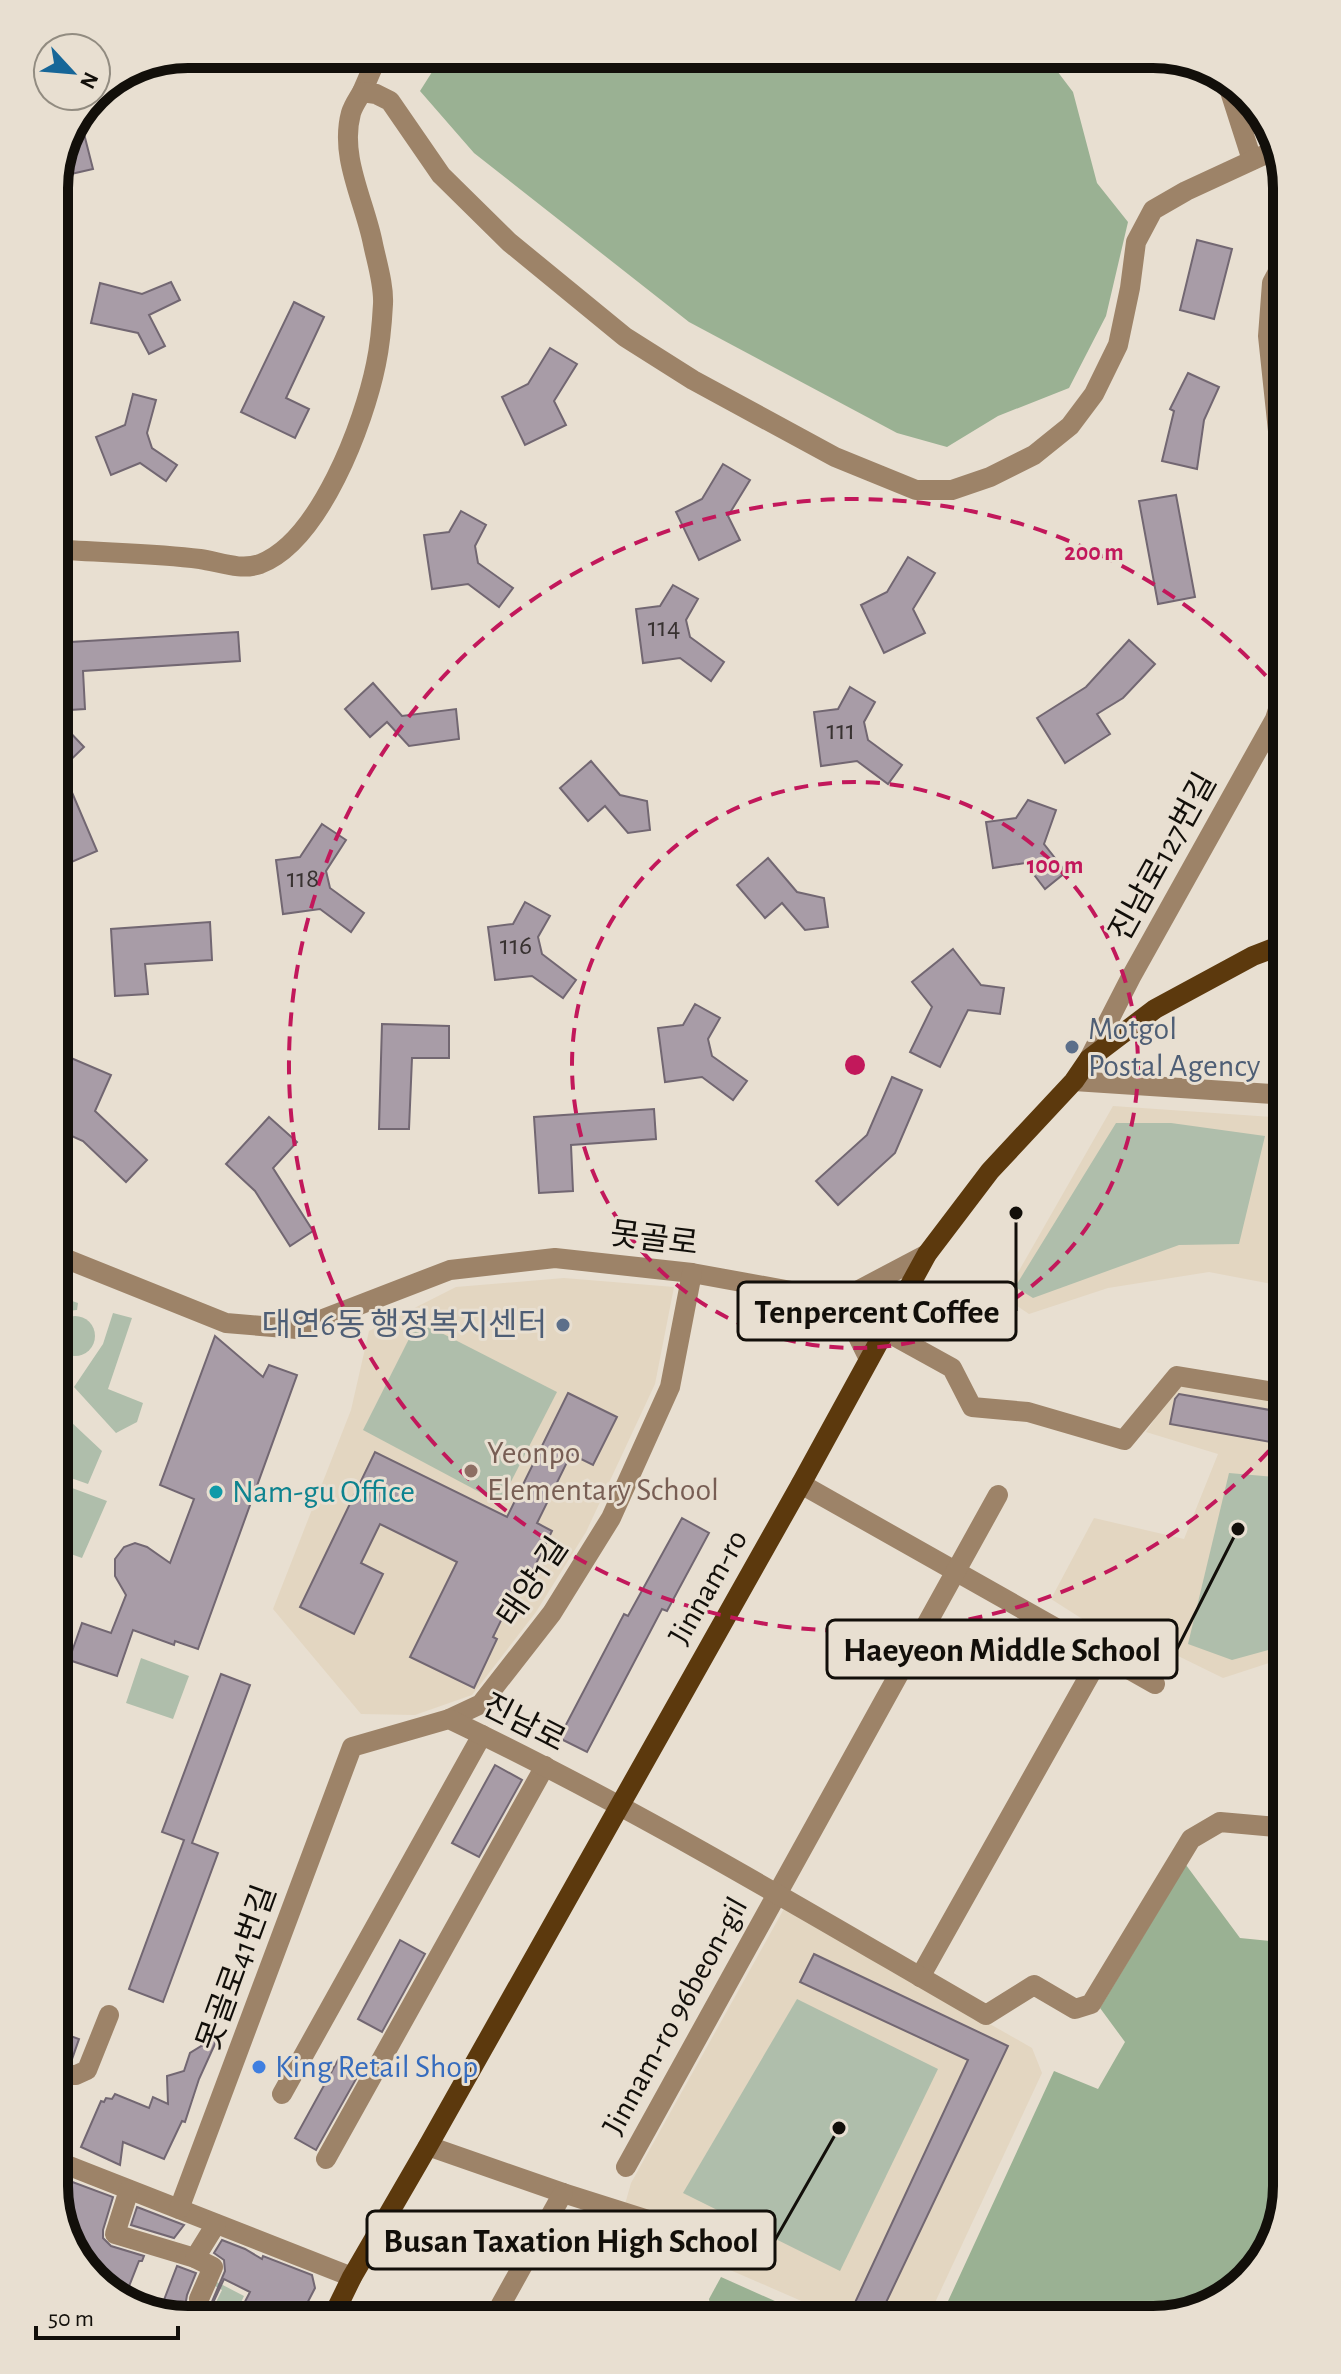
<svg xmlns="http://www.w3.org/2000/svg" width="1341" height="2374" font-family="'Alegreya Sans','Noto Sans KR',sans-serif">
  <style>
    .built { fill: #e3d6c1 }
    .green { fill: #afbeab }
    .forest { fill: #9ab193 }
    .building { fill: #a89ca7; stroke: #726772; stroke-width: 2 }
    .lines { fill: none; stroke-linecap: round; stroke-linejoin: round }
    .minor { stroke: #9d8368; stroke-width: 20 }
    .major { stroke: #5c390d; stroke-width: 20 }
    .ring { fill: none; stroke: #c2185b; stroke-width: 4; stroke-dasharray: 14 10 }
    .service-dot { fill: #5c6f8a; stroke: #e8dfd1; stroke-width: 3 }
    .education-dot { fill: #8d6e63; stroke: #e8dfd1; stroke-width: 3 }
    .culture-dot { fill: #0f9aa8; stroke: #e8dfd1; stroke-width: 3 }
    .shop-dot { fill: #3f7fe0; stroke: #e8dfd1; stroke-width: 3 }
    .labels { text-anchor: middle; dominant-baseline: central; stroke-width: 6; stroke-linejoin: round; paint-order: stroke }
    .number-label { font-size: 28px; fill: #383231 }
    .street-label { font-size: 32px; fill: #120f0a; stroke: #e8dfd1 }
    .service-label { font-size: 32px; fill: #4e5e75; stroke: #e8dfd1; text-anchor: start }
    .education-label { font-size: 32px; fill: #785e54; stroke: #e8dfd1; text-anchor: start }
    .culture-label { font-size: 32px; fill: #0d838f; stroke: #e8dfd1; text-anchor: start }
    .shop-label { font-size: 32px; fill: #366cbe; stroke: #e8dfd1; text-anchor: start }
    .rim { fill: none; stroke: #120f0a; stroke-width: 10 }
    .centre { fill: #c2185b; stroke: #e8dfd1; stroke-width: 4 }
    .ring-label { font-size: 24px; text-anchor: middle; font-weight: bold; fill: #c2185b; stroke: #e8dfd1; stroke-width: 6; stroke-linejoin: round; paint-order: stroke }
    .leader { fill: none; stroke: #120f0a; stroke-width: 3 }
    .callout-dot { fill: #120f0a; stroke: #e8dfd1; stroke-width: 3 }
    .callout { fill: #e8dfd1; stroke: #120f0a; stroke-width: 3 }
    .callout-label { font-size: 34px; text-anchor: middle; font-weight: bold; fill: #120f0a }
  </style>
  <rect width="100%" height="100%" fill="#e8dfd1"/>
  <g class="built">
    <polygon points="1113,1106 1287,1118 1287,1287 1209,1272 1108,1288 1029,1314 1004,1297"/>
    <polygon points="564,1278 674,1287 655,1384 586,1532 536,1612 472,1695 415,1715 361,1714 273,1609 351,1410 369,1331 456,1287"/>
    <polygon points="1180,1381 1287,1402 1287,1657 1223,1678 1172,1653 1153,1664 1051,1599 1094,1518 1184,1539 1218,1454 1146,1432"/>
    <polygon points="785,1907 1032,2048 1042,2073 932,2309 923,2312 829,2313 620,2222 631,2183"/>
  </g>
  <g class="green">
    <polygon points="1116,1123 1171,1123 1265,1136 1239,1244 1179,1245 1033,1298 1015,1287"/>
    <path d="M54,1295l24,8 -1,7c-7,1 -18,1 -23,8z"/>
    <polygon points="113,1313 132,1318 108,1389 143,1403 137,1422 116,1433 74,1387 103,1344"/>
    <circle cx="75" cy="1336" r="20"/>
    <polygon points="418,1321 557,1392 500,1503 363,1430"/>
    <polygon points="54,1406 102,1451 88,1484 68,1477 64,1485 107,1501 82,1558 54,1548"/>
    <polygon points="1229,1473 1287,1478 1287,1645 1232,1660 1188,1644"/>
    <polygon points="141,1658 189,1676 173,1719 126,1703"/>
    <polygon points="797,1999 938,2069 840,2271 683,2193"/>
    <polygon points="215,2281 244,2296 233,2319 191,2320 197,2307 202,2309 204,2305 213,2308 222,2290 213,2285"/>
  </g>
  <g class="forest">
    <polygon points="1045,55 1073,92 1097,183 1128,222 1106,316 1069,388 998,416 947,447 897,433 689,322 474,153 420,91 439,61"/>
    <polygon points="1280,1839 1287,1840 1287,2194 1264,2261 1204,2310 943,2312 1054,2071 1098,2089 1125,2042 1100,2008 1186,1865 1240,1938 1270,1941"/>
    <polygon points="721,2277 804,2314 712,2314 709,2299"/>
  </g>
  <g class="building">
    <polygon points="81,122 93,169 71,174 66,154"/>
    <polygon points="1197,240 1232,249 1214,319 1180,310"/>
    <polygon points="171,282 180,300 149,315 165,346 149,354 138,333 91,323 100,283 142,294"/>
    <polygon points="294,302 324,317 286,398 309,409 295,438 241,412"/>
    <polygon points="550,348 577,364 554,401 566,425 525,445 502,397 528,384"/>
    <polygon points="1188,373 1219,387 1204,420 1197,469 1162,461 1174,411 1170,409"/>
    <polygon points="133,394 156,400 147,433 152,448 177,465 166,481 140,463 111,475 96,437 125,425"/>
    <polygon points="723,464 750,480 728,516 740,540 699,560 676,512 702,499"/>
    <polygon points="1176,495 1195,597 1158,604 1139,501"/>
    <polygon points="461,511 486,525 475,546 478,563 513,588 499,607 468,584 432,589 424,535 449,532"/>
    <polygon points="908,557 935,573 913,609 925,633 884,653 861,605 887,592"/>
    <polygon points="673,585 698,599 686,620 690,637 724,662 711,681 680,658 643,663 636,609 660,606"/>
    <polygon points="238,632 240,661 83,671 85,709 54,711 54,643"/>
    <polygon points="1129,640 1155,664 1123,698 1097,714 1110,734 1065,763 1037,718 1086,687"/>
    <polygon points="373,683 402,716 456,709 459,739 409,746 387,722 370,737 345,709"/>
    <polygon points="850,687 875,702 864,722 868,740 902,765 888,784 857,761 821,766 814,712 838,709"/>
    <polygon points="64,726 84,747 56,774 71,790 97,851 67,864 54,833 54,734"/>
    <polygon points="591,761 620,795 647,801 650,830 628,833 605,806 588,821 560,788"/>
    <polygon points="1028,800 1056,810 1044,844 1066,872 1045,889 1025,863 993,868 986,822 1016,818"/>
    <polygon points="322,824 346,840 326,871 330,888 364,913 351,932 320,909 283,914 276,860 300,857"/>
    <polygon points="768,858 797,892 824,898 828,927 805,930 782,903 765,918 737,885"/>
    <polygon points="525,902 550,916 538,937 542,954 576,980 563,998 532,976 495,980 488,927 513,924"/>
    <polygon points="210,922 212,960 145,964 148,994 115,996 111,929"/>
    <polygon points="953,949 981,985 1004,988 1000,1014 968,1010 940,1067 910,1052 932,1007 912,982"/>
    <polygon points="695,1004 720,1018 708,1039 712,1056 747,1081 733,1100 702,1077 665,1082 658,1028 683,1025"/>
    <polygon points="382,1024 449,1026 449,1058 412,1058 409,1129 379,1129"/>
    <polygon points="71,1058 111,1075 95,1111 147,1160 126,1182 83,1141 54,1128 54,1097"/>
    <polygon points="892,1077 922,1090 895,1153 838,1205 816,1181 867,1135"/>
    <polygon points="654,1109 656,1139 571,1145 573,1191 539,1193 534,1117"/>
    <polygon points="269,1117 297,1142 273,1168 313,1231 290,1246 255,1191 226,1164"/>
    <polygon points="215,1336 263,1377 269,1365 297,1375 198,1649 175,1641 174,1645 133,1630 117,1676 69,1660 82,1623 111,1633 126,1595 115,1576 115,1559 124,1547 135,1543 147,1547 170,1563 194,1499 160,1485"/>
    <polygon points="568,1393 617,1417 593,1465 571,1454 537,1523 552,1531 532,1572 526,1569 493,1637 497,1639 474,1688 410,1657 457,1562 380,1524 361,1563 383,1574 354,1634 300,1607 375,1452 507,1517"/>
    <polygon points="1179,1394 1287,1413 1287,1445 1170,1424 1175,1399"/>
    <polygon points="682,1518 709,1533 667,1611 662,1609 587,1752 559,1738 624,1614 628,1616"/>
    <polygon points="221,1674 250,1685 192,1843 218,1853 163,2002 129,1989 184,1840 162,1832"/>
    <polygon points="495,1765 522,1780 479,1857 452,1843"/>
    <polygon points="400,1940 425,1954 382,2032 358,2019"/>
    <polygon points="814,1954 1008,2046 881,2313 859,2313 852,2309 968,2060 800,1982"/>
    <polygon points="54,2030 79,2039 71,2062 54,2058"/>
    <polygon points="219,2035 199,2079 185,2122 182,2121 164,2159 123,2142 120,2165 81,2147 101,2101 104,2102 106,2098 112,2099 115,2094 149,2108 153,2097 168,2104 167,2076 184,2071 190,2053"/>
    <polygon points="338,2060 360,2072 316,2150 295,2138"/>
    <polygon points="70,2109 68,2143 54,2138 54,2113"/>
    <polygon points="67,2180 113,2197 103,2230 103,2238 111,2246 144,2256 142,2261 139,2261 126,2294 93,2267 92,2270 64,2237 57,2201"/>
    <polygon points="137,2207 184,2225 174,2238 131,2225"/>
    <polygon points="222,2240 245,2249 262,2259 263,2256 312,2275 315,2288 299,2319 236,2319 250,2292 224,2279 212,2305 211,2304 225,2271 224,2260 214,2253"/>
    <polygon points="177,2266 196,2273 187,2295 186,2301 190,2308 185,2320 159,2313"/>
  </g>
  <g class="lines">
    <g class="minor">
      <polyline points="1226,79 1252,160"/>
      <polyline points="362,92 375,62"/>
      <polyline points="1287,516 1268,336 1272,283 1287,255"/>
      <path d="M54,549c49,4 98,4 146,10 20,3 40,12 60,5 60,-23 104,-141 116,-200 4,-19 6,-41 7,-60 1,-19 -6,-41 -10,-60 -8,-42 -34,-87 -22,-131 2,-7 7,-14 11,-21l14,2 14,7 51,74 68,67 116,95 68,43 142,77 81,33h36l38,-13 44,-22 36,-29 24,-32 24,-49 12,-57 6,-46 17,-32 33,-19 93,-43"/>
      <polyline points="1089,1059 1131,977 1275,719 1287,682"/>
      <polyline points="1074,1081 1287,1095"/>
      <polyline points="54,1254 226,1323 297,1329 450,1270 555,1258 692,1273 840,1300 927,1254"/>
      <polyline points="840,1300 869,1359"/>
      <polyline points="885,1331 952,1368 972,1407 1028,1412 1124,1440 1177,1376 1287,1394"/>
      <polyline points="801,1484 1155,1684"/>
      <polyline points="449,1719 481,1704 552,1613 611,1518 670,1387 692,1273"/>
      <polyline points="920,1977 1101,1655"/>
      <polyline points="54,2075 76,2075 87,2070 109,2015"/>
      <polyline points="282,2094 482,1735"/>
      <polyline points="428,2146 563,2193 705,2238"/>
      <polyline points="326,2159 545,1766"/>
      <polyline points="54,2160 352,2277"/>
      <polyline points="626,2167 998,1495"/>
      <polyline points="129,2190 115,2234 195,2258"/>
      <path d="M179,2209l173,-462 97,-28c185,88 360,194 537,296l48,-30 41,24 16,-5 100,-165 29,-17 67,6"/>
      <polyline points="199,2299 213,2267 195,2258 216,2224"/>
      <polyline points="494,2317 563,2193"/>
    </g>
    <polyline class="major" points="332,2318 352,2277 428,2146 801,1484 927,1254 990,1171 1074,1081 1089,1059 1155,1009 1253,956 1287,943"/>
  </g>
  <g class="ring">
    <circle cx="855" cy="1065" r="283"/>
    <path d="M1285 1433A566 566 0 1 1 1285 697"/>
  </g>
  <g class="service-dot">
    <circle cx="1072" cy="1047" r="8"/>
    <circle cx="563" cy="1325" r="8"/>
  </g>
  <circle class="education-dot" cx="471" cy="1471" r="8"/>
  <circle class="culture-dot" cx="216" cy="1492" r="8"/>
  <circle class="shop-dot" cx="259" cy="2067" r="8"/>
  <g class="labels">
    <g class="number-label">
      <text x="664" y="628">114</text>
      <text x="841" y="731">111</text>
      <text x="303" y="879">118</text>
      <text x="516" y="946">116</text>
    </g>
    <g class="street-label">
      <text transform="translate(1163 857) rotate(-61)">진남로127번길</text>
      <text transform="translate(654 1239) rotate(7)">못골로</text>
      <text transform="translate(533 1582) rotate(-56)">태양1길</text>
      <text transform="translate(708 1587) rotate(-60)">Jinnam-ro</text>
      <text transform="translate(524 1723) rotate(27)">진남로</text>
      <text transform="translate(237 1968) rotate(-70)">못골로41번길</text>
      <text transform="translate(675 2016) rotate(-61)">Jinnam-ro 96beon-gil</text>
    </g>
    <g class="service-label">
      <text x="1088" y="1029">Motgol<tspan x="1088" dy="37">Postal Agency</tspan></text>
      <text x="547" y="1325" text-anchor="end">대연6동 행정복지센터</text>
    </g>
    <g class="education-label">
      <text x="487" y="1453">Yeonpo<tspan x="487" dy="37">Elementary School</tspan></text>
    </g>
    <g class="culture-label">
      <text x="232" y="1492">Nam-gu Office</text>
    </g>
    <g class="shop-label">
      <text x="275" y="2067">King Retail Shop</text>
    </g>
  </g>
  <path d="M0 0H1341V2374H0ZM188 68H1153A120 120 0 0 1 1273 188V2186A120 120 0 0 1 1153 2306H188A120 120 0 0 1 68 2186V188A120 120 0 0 1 188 68Z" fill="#e8dfd1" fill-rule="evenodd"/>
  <path class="rim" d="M188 68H1153A120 120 0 0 1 1273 188V2186A120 120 0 0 1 1153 2306H188A120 120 0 0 1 68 2186V188A120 120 0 0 1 188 68Z"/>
  <circle cx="855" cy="1065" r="12" class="centre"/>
  <g class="ring-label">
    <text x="1094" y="560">200 m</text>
    <text x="1055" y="873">100 m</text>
  </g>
  <path class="leader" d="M1016 1213L1016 1311M1238 1529L1177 1649M839 2128L775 2240"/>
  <g class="callout-dot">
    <circle cx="1016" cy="1213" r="8"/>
    <circle cx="1238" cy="1529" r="8"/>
    <circle cx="839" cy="2128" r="8"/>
  </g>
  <g class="callout">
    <rect x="738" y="1282" width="278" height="58" rx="8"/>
    <rect x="827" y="1620" width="350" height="58" rx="8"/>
    <rect x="367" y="2211" width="408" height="58" rx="8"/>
  </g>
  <g class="callout-label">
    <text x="877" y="1323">Tenpercent Coffee</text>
    <text x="1002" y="1661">Haeyeon Middle School</text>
    <text x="571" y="2252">Busan Taxation High School</text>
  </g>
  <g transform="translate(72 72) rotate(116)"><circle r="38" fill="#e8dfd1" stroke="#928c81" stroke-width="2"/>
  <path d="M0-6L14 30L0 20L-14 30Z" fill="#166698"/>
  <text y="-12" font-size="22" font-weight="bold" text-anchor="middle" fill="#120f0a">N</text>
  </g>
  <path d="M36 2326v12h142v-12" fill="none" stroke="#120f0a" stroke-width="4"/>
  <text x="48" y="2326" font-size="24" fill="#120f0a" stroke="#e8dfd1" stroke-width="6" paint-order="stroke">50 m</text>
</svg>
